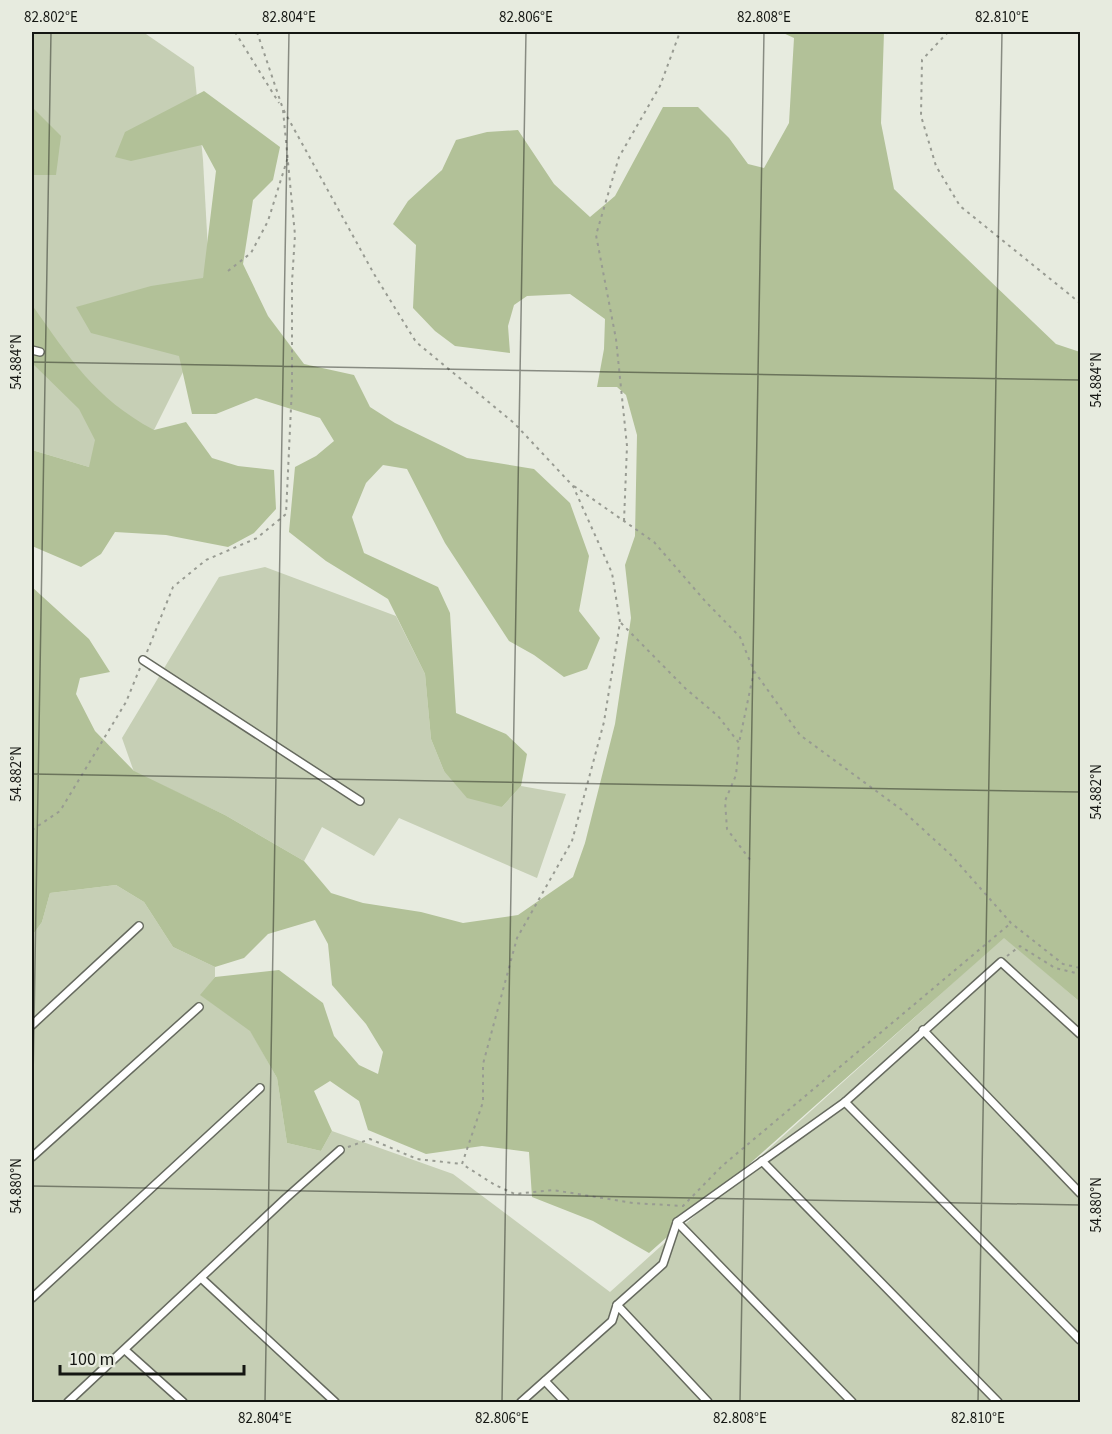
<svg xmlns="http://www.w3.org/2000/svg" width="1112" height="1434" font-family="'Source Sans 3',sans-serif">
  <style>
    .green { fill: #c6cfb5 }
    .forest { fill: #b2c198 }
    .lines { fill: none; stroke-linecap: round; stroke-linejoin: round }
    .lane-casing { stroke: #666a5f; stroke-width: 10 }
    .path { stroke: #989b92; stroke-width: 2; stroke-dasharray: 3 4.5; stroke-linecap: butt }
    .lane { stroke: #fff; stroke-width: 7 }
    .ticks { fill: none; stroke: #141612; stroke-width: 1.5; stroke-opacity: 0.45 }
    .neatline { fill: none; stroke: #141612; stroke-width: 2 }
    .ticks-label { font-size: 15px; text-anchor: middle; fill: #141612 }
  </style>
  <rect width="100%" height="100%" fill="#e7ebdf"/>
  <g class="green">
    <polygon points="32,32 143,32 194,67 203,160 208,251 189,360 154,430 89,467 32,450"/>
    <polygon points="265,567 396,616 425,674 431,739 444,771 502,807 521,786 566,794 537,878 399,818 374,856 322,827 304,861 225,815 134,772 122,738 219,577"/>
    <polygon points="116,885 144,902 173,947 215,967 215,977 201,995 250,1030 277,1078 287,1143 321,1151 332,1131 453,1174 610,1292 1004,937 1080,1002 1080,1402 32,1402 32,936 42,922 50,893"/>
  </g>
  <g class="forest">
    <polygon points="781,32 884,32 881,123 894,189 1056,344 1080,352 1080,1002 1004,938 649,1253 593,1221 532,1197 529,1152 482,1146 426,1154 368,1130 359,1101 330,1081 314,1091 332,1131 321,1151 287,1143 277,1078 250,1031 200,995 215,977 279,970 323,1003 334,1036 359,1065 378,1074 383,1052 366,1024 332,985 328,944 315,920 268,934 244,958 215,967 173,947 144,902 116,885 50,893 42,922 32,936 32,587 89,639 110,672 80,678 76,694 95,731 134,771 225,815 304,861 331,893 363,903 421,912 463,923 518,915 573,877 585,843 615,724 631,618 625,565 635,536 637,435 626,395 617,387 597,387 604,349 605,319 570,294 527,296 514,305 508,326 510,353 455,346 435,331 413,308 416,245 393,224 408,201 442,170 456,140 487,132 518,130 554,184 590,217 615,196 663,107 698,107 729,138 748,164 764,168 789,123 794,38"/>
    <polygon points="204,91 280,147 273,180 253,200 243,264 268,316 304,364 354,375 370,407 395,423 467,458 534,469 570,503 589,556 579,611 600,638 587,669 564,677 534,655 509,641 445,543 407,469 383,465 366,483 352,517 364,553 438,587 450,613 456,713 506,734 527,754 521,786 502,807 467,798 444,771 431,739 425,674 388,599 326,561 289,532 295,467 316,456 334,441 320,418 256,398 216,414 192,414 179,356 91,333 76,307 151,286 203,278 216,171 202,145 131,161 115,157 125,132"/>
    <polygon points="32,107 61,136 56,175 32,175"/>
    <path d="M32,305c38,53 62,93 122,125l32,-8 26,36 26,8 36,4 2,39 -22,24 -26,14 -62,-12 -51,-3 -14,22 -20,13 -49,-21v-96l57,17 6,-27 -16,-31 -47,-46z"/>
  </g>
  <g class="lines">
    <defs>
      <g id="lane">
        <polyline points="32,350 40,352"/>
        <polyline points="143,660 360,801"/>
        <polyline points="32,1025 139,926"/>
        <polyline points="923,1030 1080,1193"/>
        <polyline points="845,1102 1080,1340"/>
        <polyline points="32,1157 199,1007"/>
        <polyline points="762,1161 998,1402"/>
        <polyline points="677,1222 852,1402"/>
        <polyline points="201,1278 335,1402"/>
        <polyline points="32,1298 260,1088"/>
        <polyline points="617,1305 663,1264 677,1222 845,1102 1001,962 1080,1034"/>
        <polyline points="125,1350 183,1402"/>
        <polyline points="545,1381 565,1402"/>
        <polyline points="68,1402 286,1198 340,1150"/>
        <polyline points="521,1402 612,1321 617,1305 708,1402"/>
      </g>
    </defs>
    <use href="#lane" class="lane-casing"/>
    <g class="path">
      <polyline points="235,32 279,103"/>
      <polyline points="257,32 283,109 374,274 416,342 514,423 573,486 612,573 620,622 604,722 572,841 517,938 483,1064 483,1102 462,1164 495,1185 515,1194 553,1190 633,1203 683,1206 722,1166 1011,923"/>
      <polyline points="948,32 922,60 921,116 936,166 960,206 1080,303"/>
      <polyline points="228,271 251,253 268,221 288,157"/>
      <polyline points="574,486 654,542 705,601 740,637 754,671 739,743"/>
      <polyline points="624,521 627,446 616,339 596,235 619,157 660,86 680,32"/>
      <polyline points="621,623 686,689 718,716 739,743 736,775 725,801 727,829 751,861"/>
      <polyline points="147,652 173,587 206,560 257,538 286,514 292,386 292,282 295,235 283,110"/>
      <polyline points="754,671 800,735 902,810 951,855 1011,923 1063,964 1080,968"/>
      <polyline points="32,830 60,811 126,702 140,668"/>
      <polyline points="1007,956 1020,946 1055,968 1080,974"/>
      <polyline points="348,1147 370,1139 417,1159 462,1164"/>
    </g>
    <use href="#lane" class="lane"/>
  </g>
  <path class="ticks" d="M32,362l1048,18M32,774l1048,18M32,1138l19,-1106M32,1186l1048,19M265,1402l24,-1370M502,1402l24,-1370M740,1402l24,-1370M978,1402l24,-1370"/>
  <rect width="1112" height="1434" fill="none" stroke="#e7ebdf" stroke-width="66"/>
  <path d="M60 1365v9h184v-9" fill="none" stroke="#141612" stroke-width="3"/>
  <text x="69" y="1365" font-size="18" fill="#141612" stroke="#e7ebdf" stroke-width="4.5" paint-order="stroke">100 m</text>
  <rect x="33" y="33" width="1046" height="1368" class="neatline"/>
  <g class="ticks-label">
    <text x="51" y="22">82.802°E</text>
    <text x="289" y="22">82.804°E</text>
    <text x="526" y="22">82.806°E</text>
    <text x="764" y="22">82.808°E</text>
    <text x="1002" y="22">82.810°E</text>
    <text transform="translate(16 362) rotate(-90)" y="5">54.884°N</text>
    <text transform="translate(1096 380) rotate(-90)" y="5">54.884°N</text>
    <text transform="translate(16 774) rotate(-90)" y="5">54.882°N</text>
    <text transform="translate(1096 792) rotate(-90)" y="5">54.882°N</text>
    <text transform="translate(16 1186) rotate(-90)" y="5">54.880°N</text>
    <text transform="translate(1096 1205) rotate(-90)" y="5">54.880°N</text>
    <text x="265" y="1423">82.804°E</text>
    <text x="502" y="1423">82.806°E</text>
    <text x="740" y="1423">82.808°E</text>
    <text x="978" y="1423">82.810°E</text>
  </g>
</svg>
